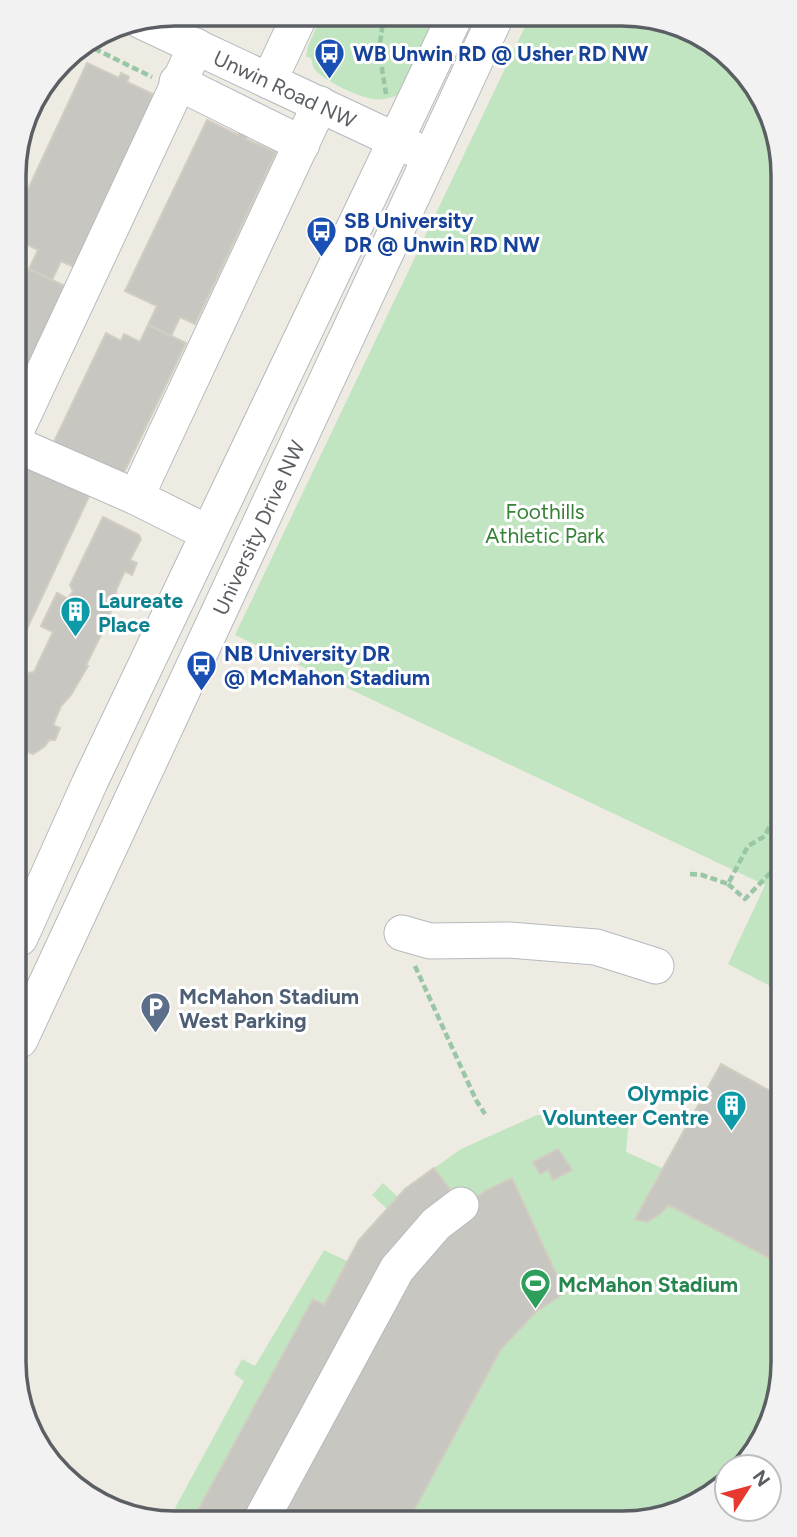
<svg xmlns="http://www.w3.org/2000/svg" width="797" height="1537" font-family="Figtree,sans-serif">
  <style>
    .green { fill: #c1e5c0 }
    .building { fill: #c8c6c0; stroke: #d2cdc1; stroke-width: 2 }
    .lines { fill: none; stroke-linecap: round; stroke-linejoin: round }
    .minor-casing { stroke: #b6b9bd; stroke-width: 37 }
    .path { stroke: #99c6a4; stroke-width: 4.5; stroke-dasharray: 7 3.5; stroke-linecap: butt }
    .minor { stroke: #fff; stroke-width: 35 }
    .labels { text-anchor: middle; dominant-baseline: central; stroke-width: 6; stroke-linejoin: round; paint-order: stroke }
    .transit-label { font-size: 21px; font-weight: bold; fill: #164399; stroke: #fff; text-anchor: start }
    .street-label { font-size: 21px; fill: #5b5f64; stroke: #fff }
    .park-label { font-size: 21px; fill: #358136; stroke: #fff }
    .culture-label { font-size: 21px; font-weight: bold; fill: #0d838f; stroke: #fff; text-anchor: start }
    .service-label { font-size: 21px; font-weight: bold; fill: #4e5e75; stroke: #fff; text-anchor: start }
    .leisure-label { font-size: 21px; font-weight: bold; fill: #27864d; stroke: #fff; text-anchor: start }
    .rim { fill: none; stroke: #5b5f64; stroke-width: 3.5 }
  </style>
  <rect width="100%" height="100%" fill="#eeebe3"/>
  <g class="green">
    <path d="M322,15l116,1 -34,75c-9,7 -20,9 -31,8 -14,-2 -52,-19 -59,-31 -2,-3 -2,-7 -3,-10l-5,-1 2,-11z"/>
    <polygon points="530,16 653,17 728,54 775,124 780,991 728,964 765,885 235,635"/>
    <polygon points="721,1064 781,1097 783,1373 749,1460 740,1467 727,1467 727,1476 673,1515 168,1521 244,1381 234,1374 242,1359 255,1366 324,1250 349,1262 387,1209 372,1195 383,1183 398,1197 405,1189 461,1149 537,1115 629,1120 626,1152 662,1168"/>
  </g>
  <g class="building">
    <polygon points="87,63 119,78 121,73 129,77 127,82 157,96 76,268 61,261 52,280 29,269 38,250 16,239 16,215"/>
    <polygon points="207,120 238,135 241,129 249,133 246,139 276,152 195,324 180,317 171,336 148,325 157,306 125,291"/>
    <polygon points="29,269 67,287 17,393 16,274 25,278"/>
    <polygon points="148,325 186,343 119,483 50,450 106,333 121,341 124,334 140,342"/>
    <polygon points="17,455 92,490 18,648"/>
    <polygon points="103,517 139,535 141,539 130,560 137,563 132,575 125,571 117,588 114,605 106,622 107,623 86,665 88,666 71,695 61,706 53,725 60,728 55,740 49,740 45,746 33,754 19,748 18,695 29,673 34,672 53,632 41,626 57,593 68,599 73,591 70,585"/>
    <polygon points="721,1064 781,1097 782,1265 669,1205 659,1215 647,1222 635,1219"/>
    <polygon points="558,1149 572,1170 553,1180 548,1170 540,1174 533,1162"/>
    <polygon points="434,1168 463,1207 485,1191 512,1178 565,1293 537,1311 501,1349 410,1518 192,1521 313,1299 324,1305 359,1240 405,1189"/>
  </g>
  <g class="lines">
    <defs>
      <g id="minor">
        <path id="s1" d="M141,21l273,128"/>
        <polyline points="269,81 300,15"/>
        <polyline points="177,82 302,144"/>
        <polyline points="17,429 196,46"/>
        <polyline points="17,445 136,497"/>
        <polyline points="208,533 136,497 320,104"/>
        <polyline points="402,933 430,941 509,940 596,947 656,966"/>
        <polyline points="20,938 90,782 455,16"/>
        <path id="s2" d="M20,1040l476,-1024"/>
        <polyline points="261,1520 397,1269 436,1224 461,1205"/>
      </g>
    </defs>
    <use href="#minor" class="minor-casing"/>
    <g class="path">
      <polyline points="384,15 379,50 386,94"/>
      <polyline points="85,44 152,77"/>
      <polyline points="690,874 702,875 728,884 748,846 765,836 779,806"/>
      <polyline points="728,884 745,899 779,864"/>
      <polyline points="415,966 476,1100 485,1114"/>
    </g>
    <use href="#minor" class="minor"/>
  </g>
  <defs>
    <symbol id="bus-pin" viewBox="-11 -11 22 30"><path d="M0 17L-7.5 6A9.5 9.5 0 1 1 7.5 6Z" fill="#1a4fb4" stroke="#fff"/><path d="M-5-6H5V4H4V6H2V4H-2V6H-4V4H-5ZM-3.5-4V0h7V-4ZM-3.5 1.2v1.5H-2V1.2ZM2 1.2v1.5H3.5V1.2Z" fill="#fff"/></symbol>
    <symbol id="building-pin" viewBox="-11 -11 22 30"><path d="M0 17L-7.5 6A9.5 9.5 0 1 1 7.5 6Z" fill="#0f9aa8" stroke="#fff"/><path d="M-4-6H4V6H1V3H-1V6H-4ZM-2.5-4.3h1.7v1.8h-1.7ZM.8-4.3h1.7v1.8H.8ZM-2.5-1h1.7V.8h-1.7ZM.8-1h1.7V.8H.8Z" fill="#fff"/></symbol>
    <symbol id="parking-pin" viewBox="-11 -11 22 30"><path d="M0 17L-7.5 6A9.5 9.5 0 1 1 7.5 6Z" fill="#5c6f8a" stroke="#fff"/><path d="M-3.5-5.5H1a3.5 3.5 0 0 1 0 7H-1V5.5H-3.5ZM-1-3.4V-.6H.8a1.4 1.4 0 0 0 0-2.8Z" fill="#fff"/></symbol>
    <symbol id="stadium-pin" viewBox="-11 -11 22 30"><path d="M0 17L-7.5 6A9.5 9.5 0 1 1 7.5 6Z" fill="#2e9e5b" stroke="#fff"/><path d="M0-5a6.5 5 0 1 0 0 10a6.5 5 0 1 0 0-10ZM-3.5-1.8h7v3.6h-7Z" fill="#fff"/></symbol>
  </defs>
  <g fill-rule="evenodd">
    <use href="#bus-pin" x="312" y="36" width="35" height="47"/>
    <use href="#bus-pin" x="304" y="214" width="35" height="47"/>
    <use href="#building-pin" x="58" y="594" width="35" height="47"/>
    <use href="#bus-pin" x="184" y="648" width="35" height="47"/>
    <use href="#parking-pin" x="138" y="990" width="35" height="47"/>
    <use href="#building-pin" x="714" y="1088" width="35" height="47"/>
    <use href="#stadium-pin" x="518" y="1266" width="35" height="47"/>
  </g>
  <g class="labels">
    <g class="transit-label">
      <text x="353" y="53">WB Unwin RD @ Usher RD NW</text>
      <text x="344" y="220">SB University<tspan x="344" dy="24">DR @ Unwin RD NW</tspan></text>
      <text x="224" y="653">NB University DR<tspan x="224" dy="24">@ McMahon Stadium</tspan></text>
    </g>
    <g class="street-label">
      <text stroke="none"><textPath href="#s1" startOffset="159">Unwin Road NW</textPath></text>
      <text stroke="none"><textPath href="#s2" startOffset="565">University Drive NW</textPath></text>
    </g>
    <g class="park-label">
      <text x="545" y="511">Foothills<tspan x="545" dy="24">Athletic Park</tspan></text>
    </g>
    <g class="culture-label">
      <text x="98" y="600">Laureate<tspan x="98" dy="24">Place</tspan></text>
      <text x="709" y="1093" text-anchor="end">Olympic<tspan x="709" dy="24">Volunteer Centre</tspan></text>
    </g>
    <g class="service-label">
      <text x="179" y="996">McMahon Stadium<tspan x="179" dy="24">West Parking</tspan></text>
    </g>
    <g class="leisure-label">
      <text x="558" y="1284">McMahon Stadium</text>
    </g>
  </g>
  <path d="M0 0H797V1537H0ZM175 26H622A149 149 0 0 1 771 175V1362A149 149 0 0 1 622 1511H175A149 149 0 0 1 26 1362V175A149 149 0 0 1 175 26Z" fill="#f2f2f3" fill-rule="evenodd"/>
  <path class="rim" d="M175 26H622A149 149 0 0 1 771 175V1362A149 149 0 0 1 622 1511H175A149 149 0 0 1 26 1362V175A149 149 0 0 1 175 26Z"/>
  <g transform="translate(748 1488) rotate(54)"><circle r="33" fill="#ffffff" stroke="#bdbfc1" stroke-width="2"/>
  <path d="M0-5L12 26L0 18L-12 26Z" fill="#e73930"/>
  <text y="-10" font-size="19" font-weight="bold" text-anchor="middle" fill="#5b5f64">N</text>
  </g>
</svg>
